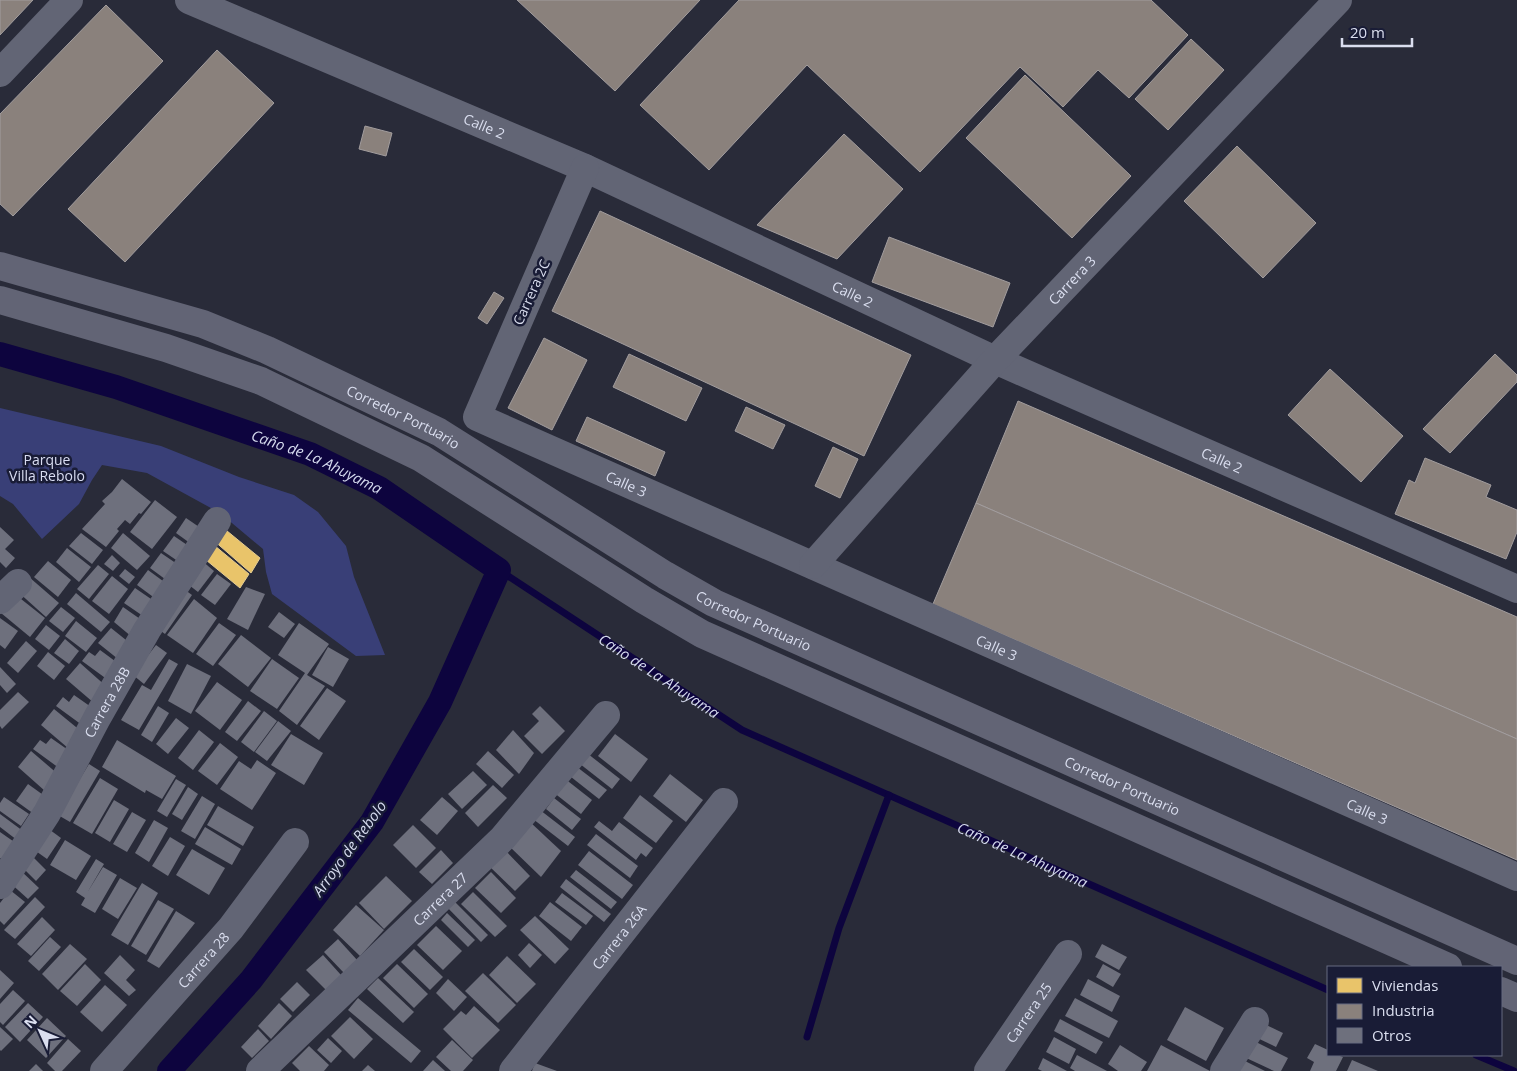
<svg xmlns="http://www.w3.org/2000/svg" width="1517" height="1071" font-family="'Open Sans',sans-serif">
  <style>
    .green { fill: #393f77 }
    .homes { fill: #e9c46a; stroke: #e4cc92 }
    .industry { fill: #8a817c; stroke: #a29d9e }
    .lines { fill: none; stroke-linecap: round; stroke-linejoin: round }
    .stream { stroke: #0d043e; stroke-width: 7 }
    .canal { stroke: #0d043e; stroke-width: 24 }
    .building { fill: #6e707d }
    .minor { stroke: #626575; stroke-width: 28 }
    .major { stroke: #626475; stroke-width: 28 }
    .labels { text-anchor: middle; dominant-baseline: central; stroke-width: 5; stroke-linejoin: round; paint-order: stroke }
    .street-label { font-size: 14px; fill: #dadeef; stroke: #191c36 }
    .park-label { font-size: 14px; fill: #d9ddf2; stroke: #191c36 }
    .water-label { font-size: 15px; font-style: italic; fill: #d4d9ed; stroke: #191c36 }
  </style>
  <rect width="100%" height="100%" fill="#292b39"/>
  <polygon class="green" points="0,408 161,446 239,477 294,495 318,512 346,546 354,577 385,655 356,656 272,594 266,572 263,549 220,513 147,473 102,465 92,480 79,504 42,539 13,504 0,496"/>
  <g class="homes">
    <polygon points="221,526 260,558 251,573 212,539"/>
    <polygon points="209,541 249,574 240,588 200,555"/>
  </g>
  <g class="industry">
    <polygon points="0,0 33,0 0,35"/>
    <polygon points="517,0 700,0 615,91"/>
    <polygon points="739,0 1151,0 1188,35 1129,98 1098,70 1063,107 1020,67 920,172 807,65 709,170 640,105"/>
    <polygon points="106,5 163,61 13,216 0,204 0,114"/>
    <polygon points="1191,39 1224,70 1168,130 1135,99"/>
    <polygon points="217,50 274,103 125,262 68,209"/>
    <polygon points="1025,75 1131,176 1072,238 966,138"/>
    <polygon points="365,126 392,133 386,156 359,149"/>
    <polygon points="844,134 903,189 837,259 757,225"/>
    <polygon points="1237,146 1316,223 1263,278 1184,201"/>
    <polygon points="600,211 911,355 864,456 552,311"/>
    <polygon points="889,237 1010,283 993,327 872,282"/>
    <polygon points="494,292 504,298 487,324 478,318"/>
    <polygon points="544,338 587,360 552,430 508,408"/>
    <polygon points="629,354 702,388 686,421 613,387"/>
    <polygon points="1495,354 1517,375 1517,382 1450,453 1423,429"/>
    <polygon points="1330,369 1403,436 1361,482 1288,415"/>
    <polygon points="1018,401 1517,617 1517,739 976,503"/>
    <polygon points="746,407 785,425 773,449 735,431"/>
    <polygon points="587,417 665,452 655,476 576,441"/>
    <polygon points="833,447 858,459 840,498 815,486"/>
    <polygon points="1425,458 1491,485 1486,497 1517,510 1517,532 1506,559 1395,514 1409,480 1415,483"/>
    <polygon points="976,503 1517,739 1517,860 933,604"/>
  </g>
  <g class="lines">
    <g class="stream">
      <path id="s1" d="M499,570l243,160 586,260"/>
      <polyline points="807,1037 839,928 889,795"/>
      <polyline points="1476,1055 1514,1071"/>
    </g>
    <path class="canal" id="s2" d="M0,354l116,33 194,67 69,34 120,82 -59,132 -68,120 -121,158 -82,91"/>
  </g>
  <g class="building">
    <polygon points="122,479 151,502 141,514 139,513 130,524 125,520 117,529 119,531 106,547 82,529 105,504 102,501 112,492"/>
    <polygon points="155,500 177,517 152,549 130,532"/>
    <polygon points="186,518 205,531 194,546 176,533"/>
    <polygon points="0,527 14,540 5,549 15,558 6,568 0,562"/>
    <polygon points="81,533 103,550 92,564 69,546"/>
    <polygon points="123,533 150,556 137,570 111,548"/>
    <polygon points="174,536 193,549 182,564 163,551"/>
    <polygon points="67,548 91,567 79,582 56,562"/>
    <polygon points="161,553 180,566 169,582 150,568"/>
    <polygon points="112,555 120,563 113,571 104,564"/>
    <polygon points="201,560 214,571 198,592 185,582"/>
    <polygon points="48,561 71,580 58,597 34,577"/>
    <polygon points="98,565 109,574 89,599 77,589"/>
    <polygon points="125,569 135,577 129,584 119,576"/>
    <polygon points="148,570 167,584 156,599 137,585"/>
    <polygon points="217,574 231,584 215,605 201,595"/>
    <polygon points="112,576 128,589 109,614 92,601"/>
    <polygon points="29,577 59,603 46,617 17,591"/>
    <polygon points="181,587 192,595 165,634 154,626"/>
    <polygon points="246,587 265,594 248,630 227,619"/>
    <polygon points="135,588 154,601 143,616 124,603"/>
    <polygon points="76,593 110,622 101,632 67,604"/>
    <polygon points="16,595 45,618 30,637 1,613"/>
    <polygon points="194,599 217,618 193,653 167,635"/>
    <polygon points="61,607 75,618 63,632 49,621"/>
    <polygon points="123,607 143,621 132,637 114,622"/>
    <polygon points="279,612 295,624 284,638 268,627"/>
    <polygon points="0,618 18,631 5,649 0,645"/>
    <polygon points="76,621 97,638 86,652 65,636"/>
    <polygon points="219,623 236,635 213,666 196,654"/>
    <polygon points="299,623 329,644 307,675 325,686 297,725 279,711 305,673 278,655"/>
    <polygon points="46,625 60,636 49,650 35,639"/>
    <polygon points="111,628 131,644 118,659 98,643"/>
    <polygon points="241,635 271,658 248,687 218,664"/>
    <polygon points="65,639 79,651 69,664 54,653"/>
    <polygon points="26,641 37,651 18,673 7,663"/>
    <polygon points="156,645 167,653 144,684 133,675"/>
    <polygon points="328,647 349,659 333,687 312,675"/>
    <polygon points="100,650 119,664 108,680 82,661 89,652 95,656"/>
    <polygon points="48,652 65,666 54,680 37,666"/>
    <polygon points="169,659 178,664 139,730 121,720 142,685 151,690"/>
    <polygon points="272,659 299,678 277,709 250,691"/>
    <polygon points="80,663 107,687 94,703 66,679"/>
    <polygon points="187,664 211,676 191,714 168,701"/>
    <polygon points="0,667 16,684 7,693 0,685"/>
    <polygon points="217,682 242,700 220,730 195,711"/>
    <polygon points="327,688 346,701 319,740 300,726"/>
    <polygon points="18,692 29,702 2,729 0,726 0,710"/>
    <polygon points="74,695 94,709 82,725 56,706 63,697 69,702"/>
    <polygon points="248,701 261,711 237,741 225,732"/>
    <polygon points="158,706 169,713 152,742 141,735"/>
    <polygon points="540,706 565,731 542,754 524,736 539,721 532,714"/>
    <polygon points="54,709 82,732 68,748 41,725"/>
    <polygon points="264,711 277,721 254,752 241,742"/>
    <polygon points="176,718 189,728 168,754 156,744"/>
    <polygon points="278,721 291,731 267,761 255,752"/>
    <polygon points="199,730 214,742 193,770 178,758"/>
    <polygon points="513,730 534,753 519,774 496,750"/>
    <polygon points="291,734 323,753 304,785 271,765"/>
    <polygon points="615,734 648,759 631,782 598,756"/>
    <polygon points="51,738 71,752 59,768 33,749 40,740 46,744"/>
    <polygon points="117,740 176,776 162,799 146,790 145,793 102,767"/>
    <polygon points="220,743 238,757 217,785 198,771"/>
    <polygon points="583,750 620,779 612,789 575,760"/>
    <polygon points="31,751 59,775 45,791 18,767"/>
    <polygon points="488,751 514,775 502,788 476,764"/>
    <polygon points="257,760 276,773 252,810 220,789 239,761 251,769"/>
    <polygon points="89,764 100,771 70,822 58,815"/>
    <polygon points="573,764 607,790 599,799 566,773"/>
    <polygon points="473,771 487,785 462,809 448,794"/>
    <polygon points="670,774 703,800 686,822 653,796"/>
    <polygon points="100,778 118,789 92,834 73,823"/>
    <polygon points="564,778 592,800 581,814 553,792"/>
    <polygon points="176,779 186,785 167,817 157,811"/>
    <polygon points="28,784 46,797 34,814 16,801"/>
    <polygon points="493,785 507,798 478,827 465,813"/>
    <polygon points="188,787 198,794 182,820 172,814"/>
    <polygon points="640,795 673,821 656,843 623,818"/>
    <polygon points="202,796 215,804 195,839 181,831"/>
    <polygon points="4,797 29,814 21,826 0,811 0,803"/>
    <polygon points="442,797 458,811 437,835 420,820"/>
    <polygon points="554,798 581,819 572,830 546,809"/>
    <polygon points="114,800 129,809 110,842 95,833"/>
    <polygon points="218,806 254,827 243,846 207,825"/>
    <polygon points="540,810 575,837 568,846 533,819"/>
    <polygon points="132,812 146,820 127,852 113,844"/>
    <polygon points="0,814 23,831 17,840 0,827"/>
    <polygon points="154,820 168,828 149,862 135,853"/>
    <polygon points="529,821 561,851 541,877 507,844"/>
    <polygon points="599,821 612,831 619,822 653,848 646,857 641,853 636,860 594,827"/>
    <polygon points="413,825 436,848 416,868 393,845"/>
    <polygon points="46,827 61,838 47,859 33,849"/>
    <polygon points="205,827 241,849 232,865 195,844"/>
    <polygon points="0,832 20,846 8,863 0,858"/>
    <polygon points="596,834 638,866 630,878 587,845"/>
    <polygon points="170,837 185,846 168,876 152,866"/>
    <polygon points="65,840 91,856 76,880 50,865"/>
    <polygon points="192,849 225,868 209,895 176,875"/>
    <polygon points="504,849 530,876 515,891 488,865"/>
    <polygon points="441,850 453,863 432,884 419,872"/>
    <polygon points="589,851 633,885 622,899 578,865"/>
    <polygon points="33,857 46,870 36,881 23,868"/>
    <polygon points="96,859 104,864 87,893 103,867 117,875 95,913 81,905 85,898 76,892"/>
    <polygon points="19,869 39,888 28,899 8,881"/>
    <polygon points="576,870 617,902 611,909 570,877"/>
    <polygon points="491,872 516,898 501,913 475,888"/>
    <polygon points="386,876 412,901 384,929 359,903"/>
    <polygon points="120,878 137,888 118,919 102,909"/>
    <polygon points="566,879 611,914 604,922 560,887"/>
    <polygon points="142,883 158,893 128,945 111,935"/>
    <polygon points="10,890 25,902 4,925 0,921 0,903"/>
    <polygon points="473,892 507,926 495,937 461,904"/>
    <polygon points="562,893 593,916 586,925 555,902"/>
    <polygon points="35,897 45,907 15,939 4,930"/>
    <polygon points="452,899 488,935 481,942 445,905"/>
    <polygon points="158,900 174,909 146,955 131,946"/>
    <polygon points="550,902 582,927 571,941 539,916"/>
    <polygon points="356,905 384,930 360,956 333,930"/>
    <polygon points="176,911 195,923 159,968 147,961"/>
    <polygon points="447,913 475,940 468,947 441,920"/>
    <polygon points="535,916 569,949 555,964 520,930"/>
    <polygon points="42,917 55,930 31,956 17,944"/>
    <polygon points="436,926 462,951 443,970 417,945"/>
    <polygon points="50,937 61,947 39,971 28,961"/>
    <polygon points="338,939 358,961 344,973 324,952"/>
    <polygon points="529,943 542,955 530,968 518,955"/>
    <polygon points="70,944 87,959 58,990 42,974"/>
    <polygon points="1102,944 1127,957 1119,970 1095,957"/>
    <polygon points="414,949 443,977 430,990 401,962"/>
    <polygon points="120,955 135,970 126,980 136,990 129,996 104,973"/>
    <polygon points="323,955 341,975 326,990 306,970"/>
    <polygon points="507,956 536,984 517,1003 489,975"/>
    <polygon points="85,964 101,980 77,1006 60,991"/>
    <polygon points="397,964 428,994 414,1008 383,978"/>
    <polygon points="1103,964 1121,974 1113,987 1096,977"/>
    <polygon points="0,970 14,983 0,999"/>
    <polygon points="483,973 516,1005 498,1023 465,991"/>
    <polygon points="378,978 414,1012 403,1023 367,989"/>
    <polygon points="448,979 467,997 454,1011 436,993"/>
    <polygon points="1088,979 1120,996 1112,1012 1080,995"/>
    <polygon points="297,982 310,995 293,1012 280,999"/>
    <polygon points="105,985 127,1005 102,1032 80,1012"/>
    <polygon points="13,990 25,1001 3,1025 0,1022 0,1004"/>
    <polygon points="358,998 421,1051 411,1063 348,1010"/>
    <polygon points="1075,998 1118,1021 1109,1038 1065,1016"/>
    <polygon points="28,1003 43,1017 20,1042 5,1027"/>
    <polygon points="279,1003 292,1016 271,1039 258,1026"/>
    <polygon points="474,1006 500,1030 472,1058 443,1029 461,1011 466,1015"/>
    <polygon points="1185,1007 1224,1028 1206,1061 1167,1040"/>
    <polygon points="350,1017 373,1039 354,1059 331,1036"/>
    <polygon points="47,1018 66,1036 46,1058 27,1040"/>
    <polygon points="1060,1019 1103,1042 1096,1054 1054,1031"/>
    <polygon points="1258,1021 1283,1033 1276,1047 1251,1035"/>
    <polygon points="0,1027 13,1039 1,1051 0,1050"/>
    <polygon points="258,1029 269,1041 252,1058 241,1047"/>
    <polygon points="1054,1037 1076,1049 1069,1064 1046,1052"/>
    <polygon points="328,1038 342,1051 331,1063 317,1050"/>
    <polygon points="68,1039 81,1051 62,1071 55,1071 47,1063"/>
    <polygon points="1250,1039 1288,1058 1281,1071 1274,1071 1242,1056"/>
    <polygon points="452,1040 473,1060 463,1071 451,1071 436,1057"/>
    <polygon points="1315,1044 1328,1050 1328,1055 1337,1055 1343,1057 1336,1071 1310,1071 1314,1062 1307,1058"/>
    <polygon points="1120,1045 1147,1062 1141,1071 1118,1071 1108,1064"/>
    <polygon points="1161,1045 1210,1071 1147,1071"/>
    <polygon points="309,1046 329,1065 324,1071 300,1071 292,1063"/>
    <polygon points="1077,1055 1107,1071 1075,1071 1070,1068"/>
    <polygon points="1043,1058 1067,1071 1042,1071 1038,1069"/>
    <polygon points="1241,1059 1265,1071 1239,1071"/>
    <polygon points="433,1060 445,1071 423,1071"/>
    <polygon points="1352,1060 1378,1071 1347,1071"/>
    <polygon points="535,1063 557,1071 532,1071"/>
    <polygon points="36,1064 43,1071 29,1071"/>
    <polygon points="368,1065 375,1071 362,1071"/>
  </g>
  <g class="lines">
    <g class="minor">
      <path id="s3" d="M189,0l396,168 410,192 522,229"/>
      <polyline points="0,73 69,0"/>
      <path id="s4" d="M585,168l-108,249 1040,460"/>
      <path id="s5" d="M813,565l182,-205 343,-360"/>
      <polyline points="0,600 18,583"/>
      <path id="s6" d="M0,885l47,-72 50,-95 50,-88 70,-109"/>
      <path id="s7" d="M104,1071l127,-143 64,-86"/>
      <path id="s8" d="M260,1071l243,-233 103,-123"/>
      <path id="s9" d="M513,1071l211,-269"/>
      <path id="s10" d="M988,1071l80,-117"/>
      <polyline points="1224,1071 1255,1021"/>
    </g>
    <g class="major">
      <path id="s11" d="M0,266l203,58 64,26 172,82 226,143 49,28 803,358"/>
      <polyline points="0,300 166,348 261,381 421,458 644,600 702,634 1448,967"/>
      <polyline points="1501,991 1517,998"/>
    </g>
  </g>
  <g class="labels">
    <g class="street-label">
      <text stroke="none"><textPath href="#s3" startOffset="321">Calle 2</textPath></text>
      <text stroke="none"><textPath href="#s5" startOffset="385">Carrera 3</textPath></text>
      <text transform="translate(531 292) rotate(-66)">Carrera 2C</text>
      <text stroke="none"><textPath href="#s3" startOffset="726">Calle 2</textPath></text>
      <text stroke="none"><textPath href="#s11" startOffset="432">Corredor Portuario</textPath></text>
      <text stroke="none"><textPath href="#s3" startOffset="1131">Calle 2</textPath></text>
      <text stroke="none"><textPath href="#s4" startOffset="435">Calle 3</textPath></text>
      <text stroke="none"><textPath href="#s11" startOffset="838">Corredor Portuario</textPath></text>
      <text stroke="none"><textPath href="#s4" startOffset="840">Calle 3</textPath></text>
      <text stroke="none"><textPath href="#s6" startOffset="212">Carrera 28B</textPath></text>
      <text stroke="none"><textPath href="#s11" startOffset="1242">Corredor Portuario</textPath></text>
      <text stroke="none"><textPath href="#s4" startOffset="1245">Calle 3</textPath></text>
      <text stroke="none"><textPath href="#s8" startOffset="249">Carrera 27</textPath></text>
      <text stroke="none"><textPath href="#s9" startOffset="171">Carrera 26A</textPath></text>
      <text stroke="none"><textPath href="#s7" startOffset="149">Carrera 28</textPath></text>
      <text stroke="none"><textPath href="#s10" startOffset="71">Carrera 25</textPath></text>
    </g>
    <g class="park-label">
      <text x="47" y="459">Parque<tspan x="47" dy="16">Villa Rebolo</tspan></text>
    </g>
    <g class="water-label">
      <text stroke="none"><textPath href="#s2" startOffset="335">Caño de La Ahuyama</textPath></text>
      <text stroke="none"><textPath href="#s1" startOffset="192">Caño de La Ahuyama</textPath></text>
      <text transform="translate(349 848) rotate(-54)">Arroyo de Rebolo</text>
      <text stroke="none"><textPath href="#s1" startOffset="598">Caño de La Ahuyama</textPath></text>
    </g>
  </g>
  <rect x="1327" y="966" width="175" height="90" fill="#191c36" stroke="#666a80"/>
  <rect x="1337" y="978" width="25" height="15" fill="#e9c46a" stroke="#666a80"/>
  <text x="1372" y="991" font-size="15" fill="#dadeef">Viviendas</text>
  <rect x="1337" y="1004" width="25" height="15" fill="#8a817c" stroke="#666a80"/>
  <text x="1372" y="1016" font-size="15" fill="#dadeef">Industria</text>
  <rect x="1337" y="1028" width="25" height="15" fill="#6e707d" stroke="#666a80"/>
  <text x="1372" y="1041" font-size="15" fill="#dadeef">Otros</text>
  <g transform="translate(40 1031) rotate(314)" stroke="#191c36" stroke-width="4" paint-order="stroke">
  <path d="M0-4L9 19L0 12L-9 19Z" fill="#dadeef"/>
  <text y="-8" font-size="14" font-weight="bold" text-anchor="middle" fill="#dadeef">N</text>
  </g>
  <path d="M1342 38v8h70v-8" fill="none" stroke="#dadeef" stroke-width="2.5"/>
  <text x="1350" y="38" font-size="15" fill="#dadeef" stroke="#191c36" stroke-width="4" paint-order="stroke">20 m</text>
</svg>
